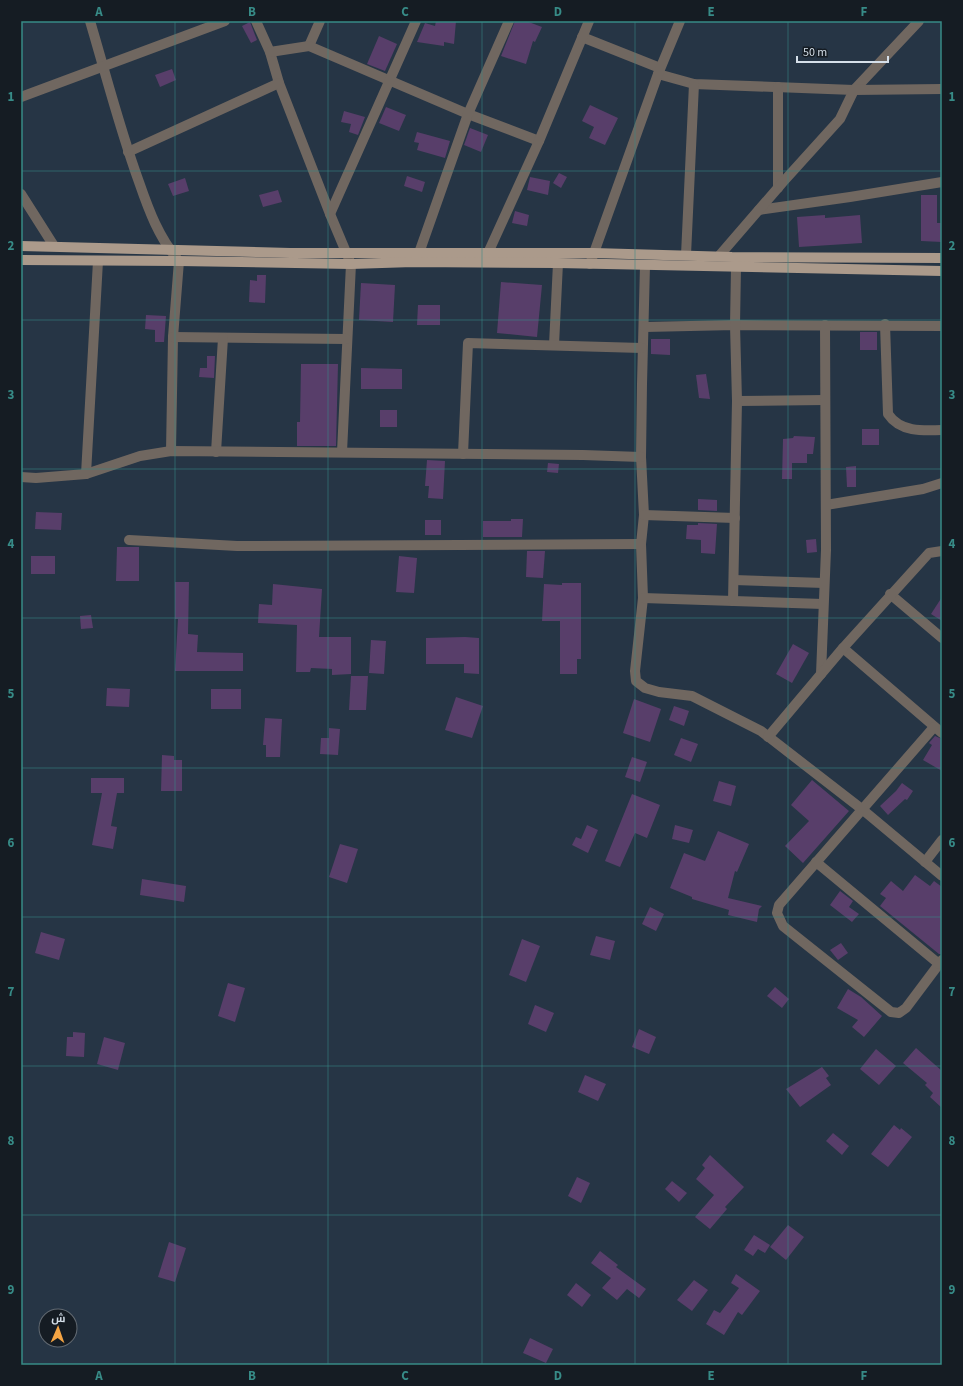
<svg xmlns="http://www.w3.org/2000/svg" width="963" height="1386" font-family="'Source Sans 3',Cairo,sans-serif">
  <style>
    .building { fill: #583e6a }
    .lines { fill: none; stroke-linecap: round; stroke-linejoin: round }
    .street { stroke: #706760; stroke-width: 10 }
    .primary { stroke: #ab9a8b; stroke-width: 10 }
    .grid { fill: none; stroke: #378b87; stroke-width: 1; stroke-opacity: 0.55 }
    .neatline { fill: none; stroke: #378b87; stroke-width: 1.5 }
    .grid-label { font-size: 13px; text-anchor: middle; font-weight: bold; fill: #378b87 }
  </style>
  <rect width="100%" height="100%" fill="#263545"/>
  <g class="building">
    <polygon points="436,21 456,21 454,44 444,42 444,46 417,42 425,23 435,26"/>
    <polygon points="515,21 526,21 542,27 535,42 533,41 526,64 501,56"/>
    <polygon points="250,22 257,40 251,43 242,26"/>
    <polygon points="379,36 397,44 385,71 367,64"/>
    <polygon points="172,69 176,80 160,87 155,75"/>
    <polygon points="590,105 618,118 605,145 589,138 594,127 582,121"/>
    <polygon points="386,107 406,115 399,131 379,123"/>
    <polygon points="344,111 365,117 358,135 349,132 351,124 341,122"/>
    <polygon points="470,128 488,135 481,152 464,145"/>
    <polygon points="417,132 450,141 445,158 417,150 419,143 414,142"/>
    <polygon points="559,173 567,177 561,188 553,183"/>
    <polygon points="407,176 425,182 422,192 404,186"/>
    <polygon points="530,177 550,181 548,195 527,190"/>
    <polygon points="185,178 189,191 173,196 168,184"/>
    <polygon points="278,190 282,202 263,207 259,195"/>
    <polygon points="921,195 937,195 937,223 942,223 942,242 921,241"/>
    <polygon points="515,211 529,215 527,226 512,223"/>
    <polygon points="825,215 825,218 860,215 862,243 799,247 797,217"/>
    <polygon points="257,275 266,275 265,303 249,302 250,280 257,281"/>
    <polygon points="501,282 542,285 537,337 497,333"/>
    <polygon points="361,283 395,285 393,322 359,320"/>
    <polygon points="418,305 440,305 440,325 417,325"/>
    <polygon points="146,315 166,316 164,342 155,342 155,330 145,329"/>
    <rect x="860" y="332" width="17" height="18"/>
    <polygon points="651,339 670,339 670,355 651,354"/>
    <polygon points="207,356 215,356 214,378 199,377 200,368 207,368"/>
    <polygon points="301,364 338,364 336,446 297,446 297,422 300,422"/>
    <polygon points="361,368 402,369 402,389 361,389"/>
    <polygon points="706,374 710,399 699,398 696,375"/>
    <rect x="380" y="410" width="17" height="17"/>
    <rect x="862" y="429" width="17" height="16"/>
    <polygon points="794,436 815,437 813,454 807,454 807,463 792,463 792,479 782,479 783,439 793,438"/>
    <polygon points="427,460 445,461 443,499 428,498 429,486 425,486"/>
    <polygon points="548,463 559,464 558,473 547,472"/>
    <polygon points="856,466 856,487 847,487 846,467"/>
    <polygon points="698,499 717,500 717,511 698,510"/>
    <polygon points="36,512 62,513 61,530 35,529"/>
    <polygon points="511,519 523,519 522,537 483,537 483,521 511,521"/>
    <rect x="425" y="520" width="16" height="15"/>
    <polygon points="698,523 717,524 715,554 701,553 701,540 686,539 687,525 698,525"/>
    <polygon points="816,539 817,552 807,553 806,540"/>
    <polygon points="117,547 139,547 139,581 116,581"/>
    <polygon points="527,551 545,551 543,578 526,577"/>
    <rect x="31" y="556" width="24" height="18"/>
    <polygon points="399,556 417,558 414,593 396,592"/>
    <polygon points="175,582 189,582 188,634 198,635 197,652 243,653 243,671 175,671 178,619 175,619"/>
    <polygon points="562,583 581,583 581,659 577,659 577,674 560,674 560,621 542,621 544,584 562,585"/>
    <polygon points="273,584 322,589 319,637 351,637 351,674 332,675 332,669 311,668 310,672 296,672 297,625 258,623 259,604 272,605"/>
    <polygon points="942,597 942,621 931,614"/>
    <polygon points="91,615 93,628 81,629 80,616"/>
    <polygon points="465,637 479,638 479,674 464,673 464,664 426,664 426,638"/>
    <polygon points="371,640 386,641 384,674 369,673"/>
    <polygon points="793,644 809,653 792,683 776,674"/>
    <polygon points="351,676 368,676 366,710 349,710"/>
    <polygon points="107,688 130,689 129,707 106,706"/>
    <rect x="211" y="689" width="30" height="20"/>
    <polygon points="456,697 483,706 472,738 445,730"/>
    <polygon points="634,699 661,709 650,742 623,733"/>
    <polygon points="674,706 689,711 684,726 669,720"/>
    <polygon points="265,718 282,719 280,757 266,757 266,745 263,745"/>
    <polygon points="329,728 340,729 338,755 320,754 321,738 329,738"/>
    <polygon points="935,736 942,739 942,771 923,760 932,745 929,743"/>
    <polygon points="681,738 698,744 691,762 674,755"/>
    <polygon points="162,755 174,756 174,760 182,760 182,791 161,791"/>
    <polygon points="632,757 647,762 640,782 625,777"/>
    <polygon points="91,778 124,778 124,793 117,793 111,826 117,827 113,849 92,845 102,793 91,793"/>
    <polygon points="812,780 849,811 803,863 785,846 809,821 791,805"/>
    <polygon points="719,781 736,786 731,806 713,801"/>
    <polygon points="902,783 913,791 907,800 905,799 888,815 880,806 896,791"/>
    <polygon points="632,794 660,805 647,838 635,833 620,867 605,861"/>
    <polygon points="587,825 598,830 588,853 572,845 576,837 581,839"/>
    <polygon points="675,825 693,830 689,843 672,839"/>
    <polygon points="718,831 749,844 737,872 735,871 728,898 762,906 759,909 757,922 728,915 729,910 692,899 692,897 670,888 684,853 705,861"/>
    <polygon points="340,844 358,849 347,883 329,877"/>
    <polygon points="915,875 930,886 934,881 942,887 942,954 939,954 880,906 886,898 880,894 891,881 903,891"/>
    <polygon points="142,879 186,886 184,902 140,895"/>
    <polygon points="840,891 853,901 849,907 859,914 852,922 830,905"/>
    <polygon points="650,907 664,914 656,931 642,924"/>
    <polygon points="41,932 65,939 59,960 35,953"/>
    <polygon points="596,936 615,941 610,960 590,955"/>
    <polygon points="522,939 540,946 526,982 509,975"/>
    <polygon points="841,943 848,953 838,960 830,950"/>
    <polygon points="228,983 245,988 235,1022 218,1016"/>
    <polygon points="775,987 789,999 782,1008 767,996"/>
    <polygon points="848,989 861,997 882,1016 864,1037 852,1027 858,1020 837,1008"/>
    <polygon points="535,1005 554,1013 546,1032 528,1024"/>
    <polygon points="639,1029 656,1037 649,1054 632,1047"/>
    <polygon points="73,1032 85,1033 84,1057 66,1056 67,1037 73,1037"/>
    <polygon points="104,1037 125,1043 118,1070 97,1064"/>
    <polygon points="916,1048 942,1071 942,1108 930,1097 933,1093 925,1085 927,1083 903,1063"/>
    <polygon points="876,1049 896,1066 879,1085 860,1069"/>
    <polygon points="822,1067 829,1076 826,1078 831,1085 800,1107 786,1089"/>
    <polygon points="585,1075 606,1084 598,1101 578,1092"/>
    <polygon points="894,1125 900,1130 901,1128 912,1137 888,1167 871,1154"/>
    <polygon points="833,1133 849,1146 842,1155 826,1141"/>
    <polygon points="710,1155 744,1187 725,1207 727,1209 710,1229 695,1217 714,1195 696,1179 705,1168 702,1165"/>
    <polygon points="577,1177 590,1183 581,1203 568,1196"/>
    <polygon points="672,1181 687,1193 679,1202 665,1189"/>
    <polygon points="788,1225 804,1237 786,1260 770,1247"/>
    <polygon points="754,1235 770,1245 765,1253 758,1249 753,1256 744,1250"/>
    <polygon points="169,1242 186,1248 175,1282 158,1277"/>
    <polygon points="600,1251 618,1265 616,1267 646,1289 639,1298 627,1289 617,1300 602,1288 611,1278 591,1263"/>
    <polygon points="736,1274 760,1291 742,1315 738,1312 724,1335 706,1324 714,1310 720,1313 739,1288 731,1283"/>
    <polygon points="694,1280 708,1290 692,1311 677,1300"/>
    <polygon points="576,1283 591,1295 582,1307 567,1295"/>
    <polygon points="530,1338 553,1349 546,1363 523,1353"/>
  </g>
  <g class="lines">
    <g class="street">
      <path d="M90,21c16,54 30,109 49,161 10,29 20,56 40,79l-6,76 -2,114"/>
      <polyline points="256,21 270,52 279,83 330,214 351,264 342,452"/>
      <polyline points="582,37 660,68"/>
      <polyline points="309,46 320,21"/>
      <polyline points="270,52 309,46 468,114 539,141"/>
      <polyline points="658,74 694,84 854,90 919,21"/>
      <polyline points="778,87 778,188"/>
      <polyline points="21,97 225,21"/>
      <polyline points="128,152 279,83"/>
      <polyline points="21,194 54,246"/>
      <polyline points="759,210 850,197 942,182"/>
      <polyline points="330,214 416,21"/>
      <polyline points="686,255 694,84"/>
      <polyline points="719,256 783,182 840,119 854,90 942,89"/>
      <polyline points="484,258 488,253 539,141 589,21"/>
      <polyline points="415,259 419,253 468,114 509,21"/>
      <polyline points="590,264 658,74 680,21"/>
      <polyline points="645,265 642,384 641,457 644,515 641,544 643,598 635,671 636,681 645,688 659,692 692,696 761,731 863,810 942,876"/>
      <path d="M885,324l3,90c12,18 34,17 54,16"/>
      <polyline points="645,327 735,325 942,326"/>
      <polyline points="173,337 346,339"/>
      <polyline points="554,345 558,263"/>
      <polyline points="737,401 825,400"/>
      <polyline points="216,452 223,338"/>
      <polyline points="463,454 468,343 642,348"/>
      <polyline points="86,474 98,261"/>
      <polyline points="21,477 36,478 86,474 140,456 171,451 583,455 641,457"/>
      <polyline points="826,505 923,489 942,483"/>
      <polyline points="644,515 735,518"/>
      <polyline points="129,540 237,546 641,544"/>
      <polyline points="734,580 824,583"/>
      <polyline points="890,594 942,638"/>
      <polyline points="643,598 823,604"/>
      <polyline points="733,601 737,401 735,325 736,267"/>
      <polyline points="843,648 942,733"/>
      <polyline points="821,674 826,550 825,325"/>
      <polyline points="934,727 779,905 777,913 783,926 891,1012 899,1013 906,1008 942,960"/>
      <polyline points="768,737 843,648 929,553 942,551"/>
      <polyline points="816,862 939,964"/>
      <polyline points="925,862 942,840"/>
    </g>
    <g class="primary">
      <polyline points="21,246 290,253 594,253 732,257 942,258"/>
      <polyline points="21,260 179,261 351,264 413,262 558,263 942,271"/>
    </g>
  </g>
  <path class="grid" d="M175,21v1344M328,21v1344M482,21v1344M635,21v1344M788,21v1344M21,171h921M21,320h921M21,469h921M21,618h921M21,768h921M21,917h921M21,1066h921M21,1215h921"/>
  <rect width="963" height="1386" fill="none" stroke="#151c23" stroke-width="44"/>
  <g transform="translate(58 1328) rotate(2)"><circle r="19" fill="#151c23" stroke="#626a72"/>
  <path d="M0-3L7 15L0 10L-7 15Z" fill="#f4a444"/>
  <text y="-6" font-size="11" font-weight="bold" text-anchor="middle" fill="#d5dfe9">ش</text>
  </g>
  <path d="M797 56v6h91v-6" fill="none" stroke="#d5dfe9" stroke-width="2"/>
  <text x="803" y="56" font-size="12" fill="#d5dfe9" stroke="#151c23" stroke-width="3" paint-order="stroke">50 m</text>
  <rect x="22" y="22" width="919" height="1342" class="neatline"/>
  <g class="grid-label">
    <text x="99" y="16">A</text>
    <text x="252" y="16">B</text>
    <text x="405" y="16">C</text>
    <text x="558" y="16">D</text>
    <text x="711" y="16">E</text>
    <text x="864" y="16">F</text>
    <text x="11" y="101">1</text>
    <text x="952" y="101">1</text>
    <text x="11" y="250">2</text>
    <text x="952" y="250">2</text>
    <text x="11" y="399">3</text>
    <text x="952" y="399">3</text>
    <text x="11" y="548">4</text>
    <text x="952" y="548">4</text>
    <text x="11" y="698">5</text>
    <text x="952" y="698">5</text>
    <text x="11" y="847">6</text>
    <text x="952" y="847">6</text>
    <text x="11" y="996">7</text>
    <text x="952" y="996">7</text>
    <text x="11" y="1145">8</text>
    <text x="952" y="1145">8</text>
    <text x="11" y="1294">9</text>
    <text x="952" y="1294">9</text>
    <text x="99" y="1380">A</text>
    <text x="252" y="1380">B</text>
    <text x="405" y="1380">C</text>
    <text x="558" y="1380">D</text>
    <text x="711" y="1380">E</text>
    <text x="864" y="1380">F</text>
  </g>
</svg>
